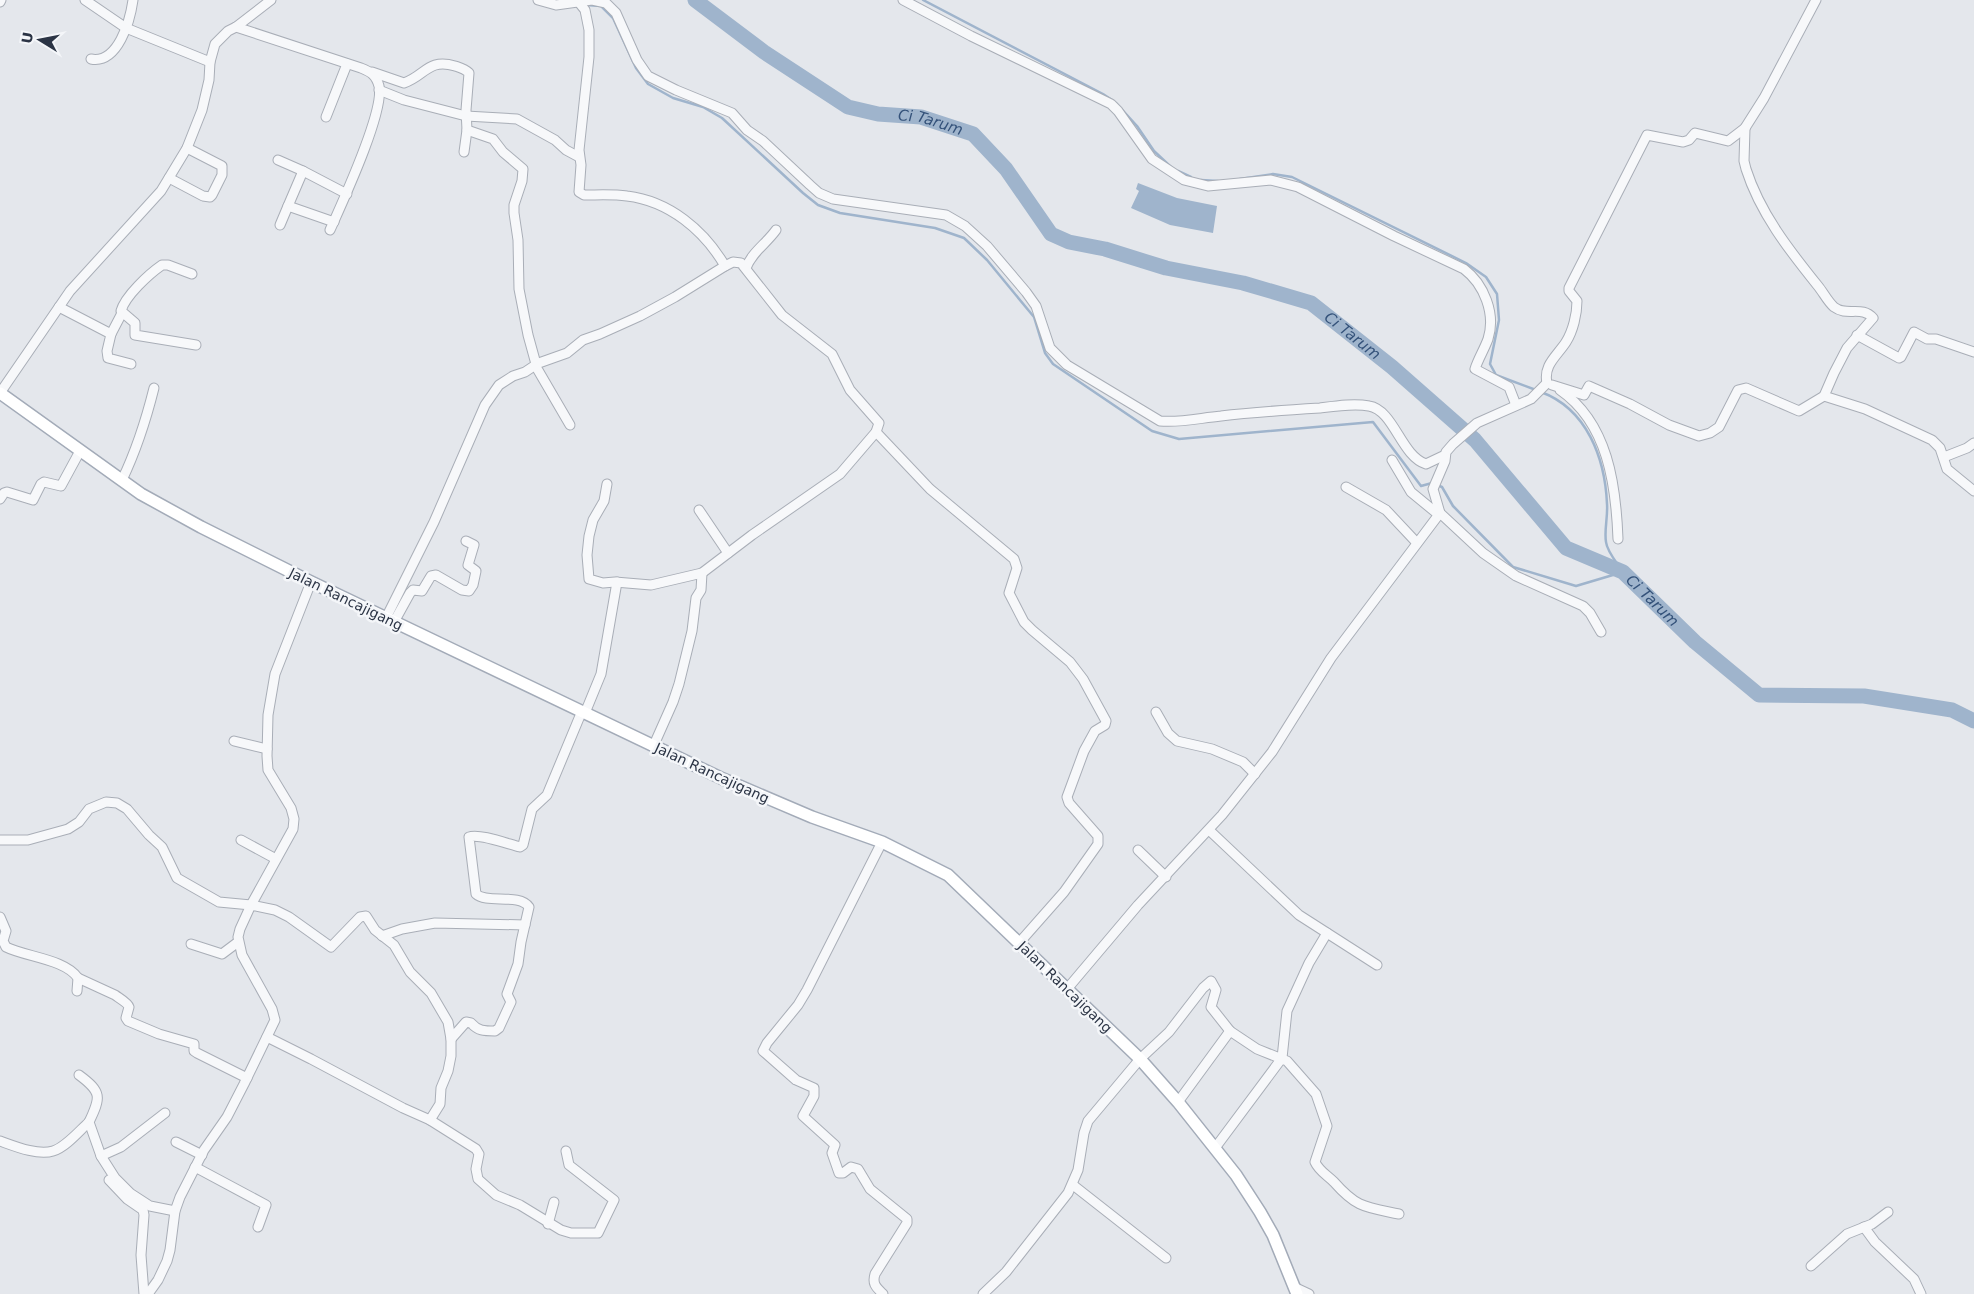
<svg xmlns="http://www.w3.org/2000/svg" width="1974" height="1294" font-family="'DejaVu Sans',sans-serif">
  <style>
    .water { fill: #9fb4cc }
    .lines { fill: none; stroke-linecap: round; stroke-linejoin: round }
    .stream { stroke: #9fb4cc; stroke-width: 2.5 }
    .river { stroke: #9fb4cc; stroke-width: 15 }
    .minor-casing { stroke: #a9aeb7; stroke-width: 11 }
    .major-casing { stroke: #a3abb8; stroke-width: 14 }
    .minor { stroke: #f7f8fa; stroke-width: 9 }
    .major { stroke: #fff; stroke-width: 11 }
    .labels { text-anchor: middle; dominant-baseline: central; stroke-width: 5; stroke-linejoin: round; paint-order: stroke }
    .street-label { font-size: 14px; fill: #2b3445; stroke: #f4f6f9 }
    .water-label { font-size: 15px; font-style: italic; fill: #34527a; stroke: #f4f6f9 }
  </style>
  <rect width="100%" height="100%" fill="#e4e7ec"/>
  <polygon class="water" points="1138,183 1177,198 1217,206 1213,233 1170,225 1131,208 1139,191 1136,189"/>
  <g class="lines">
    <g class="stream">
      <polyline points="923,0 1103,94 1112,100"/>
      <path d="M586,5l15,1 12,12 23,50 12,16 25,14 30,9 19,11 81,75 15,12 22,8 95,15 29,10 23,22 47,57 11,36 8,11 99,67 27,8 194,-17 48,64 11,-3 10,4 11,19 60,61 63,19 47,-14c-5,-8 -16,-20 -17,-30 -2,-12 2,-25 1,-38 -2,-46 -20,-95 -66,-112"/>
      <polyline points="1116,103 1137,126 1154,151 1171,167"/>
      <polyline points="1178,171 1191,177"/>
      <polyline points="1240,179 1273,174 1292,177 1466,263 1486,277 1497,294 1499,320 1490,364 1496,375 1536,390"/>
      <polyline points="1201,180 1218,181"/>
    </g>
    <path class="river" id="s1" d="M695,0l69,52 84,55 30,7 43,3 52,17 33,35 45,65 18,8 36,7 61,19 77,15 68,20 81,64 83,73 91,108 57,24 72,70 64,53 105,1 88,14 22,11"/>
    <defs>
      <g id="minor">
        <polyline points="85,0 126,28 210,62"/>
        <path d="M538,0l18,5 36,-5 14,3 10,10 21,47 11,16 28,14 56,23 15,17 16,11 47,44 9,8 14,6 113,16 19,11 22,20 39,46 10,14 14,42 17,17 93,56c20,2 40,-3 61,-5 33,-4 66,-6 99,-8 15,-2 34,-5 49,-2 25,4 32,50 57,58l19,-9"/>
        <path d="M903,0l68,36 140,68 7,7 34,48 32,21 24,6 63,-6 27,7 96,49 70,33c20,15 32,45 24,70 -4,11 -10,20 -13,30l34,18 7,18"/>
        <polyline points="0,2 1,0"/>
        <path d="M236,27l125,41c10,4 15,7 18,18 6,25 -37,117 -49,144"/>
        <path d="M91,59c27,5 39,-38 42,-59"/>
        <path d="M372,72l32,11c21,-7 24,-25 51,-17 6,2 10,3 14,7l-3,37 1,20 26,9 10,13 20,17 -1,12 -8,24v8l4,27 1,49 9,46 8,29 -2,2 -9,6 -12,4 -14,9 -14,20 -51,117 -48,96"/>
        <polyline points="379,90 404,100 466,116 517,119 555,140 566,150 579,157"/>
        <polyline points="326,117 347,64"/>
        <polyline points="464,152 467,130"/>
        <polyline points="278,160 303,171 288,206"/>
        <polyline points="303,171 347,194"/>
        <polyline points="169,178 203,196 210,197 212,195 222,175 222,166 187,148"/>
        <polyline points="280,225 288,206 334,222"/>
        <path d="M746,268c6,-16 20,-24 30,-38"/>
        <path d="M192,274l-24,-9h-6c-13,9 -37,31 -41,46l14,12v12l61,10"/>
        <polyline points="59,307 111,334 107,351 108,358 131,364"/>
        <polyline points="111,334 122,313"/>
        <polyline points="1857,335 1899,358 1901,357 1914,332 1927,339 1936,339 1974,352"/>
        <path d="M536,364l31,-11 16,-13 17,-6 40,-18 35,-19 50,-31c-21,-36 -56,-65 -98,-70 -14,-2 -29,-1 -43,-1l-5,-3 2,-27 -2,-15 10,-93v-27l-4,-20 -8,-10"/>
        <polyline points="535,365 570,425"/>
        <path d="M1547,383c-4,-18 10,-27 19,-41 7,-11 11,-28 11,-41l-8,-10v-3l78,-153 36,7 6,-2 6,-7 33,8 17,-13 19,-30 52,-98"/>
        <path d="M1552,385l32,10 5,-9 41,18 39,21 30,11 11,-3 9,-6 19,-37 8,-2 53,23 25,-15 10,-23 13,-25 26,-30c-11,-13 -26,-1 -39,-11 -6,-5 -11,-15 -16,-21 -29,-36 -58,-73 -72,-117l-2,-8 1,-33"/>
        <path d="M1560,390c48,33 56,95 58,149"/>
        <polyline points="0,393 70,291 161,191 187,148 202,110 209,80 210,62 215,44 228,31 236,27 271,0"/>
        <polyline points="1824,396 1865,409 1932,440 1940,448 1947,469 1974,491"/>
        <polyline points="876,432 930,489 1014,559 1017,568 1009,593 1024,622 1032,630 1070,662 1083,679 1106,721 1105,725 1095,731 1084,751 1067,797 1069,803 1098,836 1098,844 1064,892 1019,943"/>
        <polyline points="1944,457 1967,448 1974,443"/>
        <polyline points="1392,460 1411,492 1439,515"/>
        <path d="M122,480c14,-29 24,-60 32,-92"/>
        <polyline points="607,484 604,501 593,520 589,536 587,555 589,579 603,583 615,582 651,585 702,573 752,535 840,474 876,432 879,423 850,390 832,354 782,315 741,263 733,262 725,266"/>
        <polyline points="1346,487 1386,510 1417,543"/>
        <polyline points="0,499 4,493 7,492 33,500 41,484 44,482 61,486 80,451"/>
        <polyline points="699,510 728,553"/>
        <polyline points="1440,513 1483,553 1516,576 1583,606 1590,613 1601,632"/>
        <polyline points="394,622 410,593 413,590 422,591 431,576 436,575 462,590 469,591 473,585 476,571 468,565 474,545 466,541"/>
        <polyline points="1156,712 1168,733 1177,741 1212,749 1243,762 1255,774"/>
        <polyline points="585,713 601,674 617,582"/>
        <polyline points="234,741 267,749"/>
        <polyline points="653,747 673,702 679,684 692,631 696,598 701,590 702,573"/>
        <polyline points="1209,830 1299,915 1377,965"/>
        <polyline points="0,840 28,840 68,829 79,822 89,809 106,802 117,803 127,809 149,835 162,847 177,878 219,902 251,905 275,910 289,917 331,947 360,917 366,916 375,930 394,945 410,972 431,993 448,1022 451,1039 451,1056 448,1071 441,1088 440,1104 430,1120"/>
        <polyline points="241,840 276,859"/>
        <path d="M882,842l-75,148 -9,15 -31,38 -4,8 33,29 18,8v8l-11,20 32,29 -3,8 7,20h4l8,-6 7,2 12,20 37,30v4l-32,51c-3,10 1,13 8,20"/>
        <polyline points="1138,850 1166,877"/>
        <path d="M0,917l6,14 -3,10 3,6c20,10 59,12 72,31l-1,13"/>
        <polyline points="382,936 402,929 435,923 525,925"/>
        <polyline points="191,944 222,954 238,942"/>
        <path d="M78,978l37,17c4,3 13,8 14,12l-3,11 2,3 31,13 35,10v7l3,2 50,25"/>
        <polyline points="1067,989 1138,905 1222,815 1272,752 1331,658 1440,513 1433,489 1445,461 1446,452 1453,444 1477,423 1531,399 1547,383"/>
        <polyline points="267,1037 311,1059 403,1108 430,1120 476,1149 479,1154 476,1169 478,1179 496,1195 520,1205 561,1230 571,1233 598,1233 614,1200 569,1165 566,1151"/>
        <path d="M451,1039l15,-17 5,1c7,8 13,8 24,8l4,-3 12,-26 -4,-8 11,-30 3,-22 8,-35c-10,-14 -42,-3 -53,-13l-7,-57c10,-4 39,7 51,10l3,-2 9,-36 15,-14 35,-84"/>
        <path d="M79,1075c23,17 22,22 10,47l12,34 14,22 15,15 20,13 25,5"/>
        <polyline points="1178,1102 1230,1031"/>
        <path d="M0,1141c14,5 38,15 53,10 13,-4 26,-20 36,-29"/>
        <polyline points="176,1142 202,1155"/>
        <polyline points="1215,1148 1282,1058 1287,1011 1309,963 1327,933"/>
        <polyline points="101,1156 121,1147 165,1113"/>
        <polyline points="195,1167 266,1205 258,1227"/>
        <polyline points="109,1180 127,1199 143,1210 144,1215 141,1255 144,1294"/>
        <polyline points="1073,1185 1166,1258"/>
        <polyline points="548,1224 554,1202"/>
        <polyline points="1864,1227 1875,1242 1914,1279 1921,1294"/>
        <polyline points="1811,1266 1847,1234 1872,1224 1888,1212"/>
        <polyline points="1294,1287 1309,1294"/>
        <polyline points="148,1294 158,1280 167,1261 170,1250 175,1211 180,1197 204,1150 227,1117 244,1084 275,1020 272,1009 242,955 238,937 240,929 251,905 293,829 294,819 291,808 268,770 267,756 268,715 275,674 311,582"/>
        <path d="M983,1294l23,-22 62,-79 10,-23 6,-37 4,-12 52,-62 29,-27 34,-44 8,-7 5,9 -5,17 19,24 27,18 30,12 29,33 11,32 -12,36c4,9 12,13 19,20 23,26 31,25 65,32"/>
      </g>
      <polyline id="major" points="0,393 141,494 201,527 311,582 723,779 812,817 882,842 948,875 1140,1059 1178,1102 1236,1175 1260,1212 1273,1235 1297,1294"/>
    </defs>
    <use href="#minor" class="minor-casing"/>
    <use href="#major" class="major-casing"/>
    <use href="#minor" class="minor"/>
    <use href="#major" class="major"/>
  </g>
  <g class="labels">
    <g class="street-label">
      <text transform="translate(346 599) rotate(26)">Jalan Rancajigang</text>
      <text transform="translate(712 773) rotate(25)">Jalan Rancajigang</text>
      <text transform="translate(1065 987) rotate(44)">Jalan Rancajigang</text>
    </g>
    <g class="water-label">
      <text stroke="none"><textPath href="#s1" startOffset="271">Ci Tarum</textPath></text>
      <text stroke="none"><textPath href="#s1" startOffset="765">Ci Tarum</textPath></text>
      <text stroke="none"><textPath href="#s1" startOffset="1170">Ci Tarum</textPath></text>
    </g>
  </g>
  <g transform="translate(40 40) rotate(280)" stroke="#f4f6f9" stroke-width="4" paint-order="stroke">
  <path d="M0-4L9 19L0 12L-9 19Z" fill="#2b3445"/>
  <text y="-8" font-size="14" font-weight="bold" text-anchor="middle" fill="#2b3445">U</text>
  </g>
</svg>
